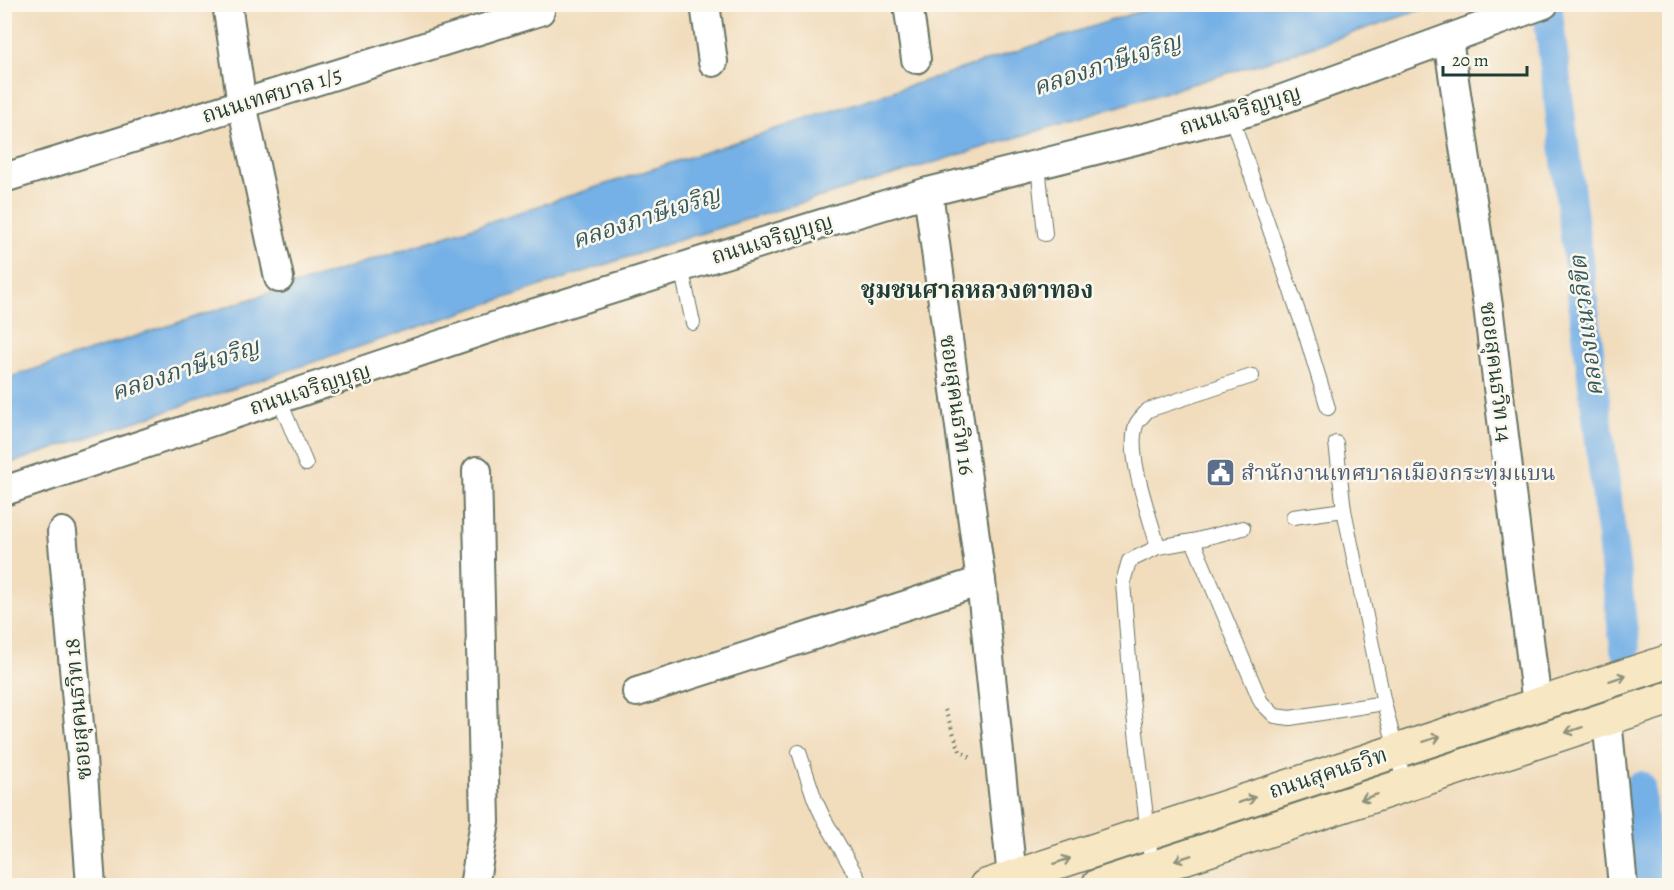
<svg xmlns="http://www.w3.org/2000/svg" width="1674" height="890" font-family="Alegreya,'Noto Serif Thai',serif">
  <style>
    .water { fill: #74b0e6; stroke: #4a768d; stroke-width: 1.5 }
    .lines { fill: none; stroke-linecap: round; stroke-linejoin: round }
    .canal { stroke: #74b0e6; stroke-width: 30 }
    .lane-casing { stroke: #687564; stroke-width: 16 }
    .street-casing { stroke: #687564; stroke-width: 32 }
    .secondary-casing { stroke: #687564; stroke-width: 36 }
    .path { stroke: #687564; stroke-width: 4; stroke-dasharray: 1.5 4.5; stroke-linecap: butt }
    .lane { stroke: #fff; stroke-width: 14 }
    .street { stroke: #fff; stroke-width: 28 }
    .secondary { stroke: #f8e7c3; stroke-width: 33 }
    .oneway { stroke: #8c927c }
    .labels { text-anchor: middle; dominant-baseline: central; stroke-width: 5; stroke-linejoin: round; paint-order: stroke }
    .street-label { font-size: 22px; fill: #1f3d34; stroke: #fbf7ec }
    .service-label { font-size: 22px; fill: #4e5e75; stroke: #fbf7ec; text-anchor: start }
    .water-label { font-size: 24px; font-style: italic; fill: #345a60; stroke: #fbf7ec }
    .neighbourhood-label { font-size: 24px; font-weight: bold; fill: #1f3d34; stroke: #fbf7ec }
  </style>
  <rect width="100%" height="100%" fill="#fbf7ec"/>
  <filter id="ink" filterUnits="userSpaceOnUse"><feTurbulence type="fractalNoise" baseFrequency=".0167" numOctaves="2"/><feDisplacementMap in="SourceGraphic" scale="12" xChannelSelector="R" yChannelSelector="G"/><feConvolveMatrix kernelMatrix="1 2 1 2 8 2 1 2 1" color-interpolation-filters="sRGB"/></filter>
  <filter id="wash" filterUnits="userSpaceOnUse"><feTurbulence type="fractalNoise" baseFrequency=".008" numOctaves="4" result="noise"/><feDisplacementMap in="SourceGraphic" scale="24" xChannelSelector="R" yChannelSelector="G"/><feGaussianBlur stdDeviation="1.35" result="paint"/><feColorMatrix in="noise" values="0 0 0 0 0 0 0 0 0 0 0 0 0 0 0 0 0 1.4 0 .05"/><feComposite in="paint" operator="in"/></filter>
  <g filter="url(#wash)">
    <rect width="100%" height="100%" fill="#f1dcbc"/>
    <polygon class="water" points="1159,5 1435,5 1284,56 676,241 5,465 4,379"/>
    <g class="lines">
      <g class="canal">
        <polyline points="1547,4 1625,648"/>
        <polyline points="1640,786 1646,886"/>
      </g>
    </g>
  </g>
  <g filter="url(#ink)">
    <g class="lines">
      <defs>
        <g id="lane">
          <polyline points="1231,116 1304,329 1328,408"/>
          <polyline points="1038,165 1045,234"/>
          <polyline points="681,267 693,323"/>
          <polyline points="279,399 306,464"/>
          <polyline points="1336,443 1344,510"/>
          <polyline points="1293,517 1344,510 1384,703 1405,785"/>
          <polyline points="1193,541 1261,702 1275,716 1290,718 1384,703"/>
          <path d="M1158,547c-8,-31 -32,-92 -22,-122 2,-5 8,-10 12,-15l104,-34"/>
          <polyline points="799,752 815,800 823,817 862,886"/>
          <polyline points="1152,868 1132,698 1123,582 1129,561 1158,547 1193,541 1243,528"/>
        </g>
        <g id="street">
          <polyline points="227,4 242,104 279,278"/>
          <polyline points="705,4 713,62"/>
          <polyline points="908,4 916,59"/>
          <polyline points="1448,40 1488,306 1537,704"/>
          <polyline points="4,178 540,11"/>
          <polyline points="928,192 981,581 1012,877"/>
          <polyline points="4,491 532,314 821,224 928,192 1247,112 1544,4"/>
          <polyline points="62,532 82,759 91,886"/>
          <polyline points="637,692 981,581"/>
          <polyline points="1607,719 1623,886"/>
          <polyline points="474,886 485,822 477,471"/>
        </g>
        <g id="secondary">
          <polyline points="986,886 1670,661"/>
          <polyline points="1098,886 1670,698"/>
        </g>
      </defs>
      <use href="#lane" class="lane-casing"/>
      <use href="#street" class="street-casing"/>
      <use href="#secondary" class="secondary-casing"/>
      <polyline class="path" points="945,710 960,751 973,759"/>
      <use href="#lane" class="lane"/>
      <use href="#street" class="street"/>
      <use href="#secondary" class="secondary"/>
    </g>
    <defs><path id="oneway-shaft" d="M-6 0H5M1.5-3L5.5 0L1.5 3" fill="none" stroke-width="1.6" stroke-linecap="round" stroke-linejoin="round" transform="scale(1.5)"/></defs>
    <g class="oneway">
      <use href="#oneway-shaft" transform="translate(1618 678) rotate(-18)"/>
      <use href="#oneway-shaft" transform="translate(1574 730) rotate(162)"/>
      <use href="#oneway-shaft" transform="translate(1432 739) rotate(-18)"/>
      <use href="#oneway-shaft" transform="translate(1369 797) rotate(162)"/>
      <use href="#oneway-shaft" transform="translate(1247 800) rotate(-18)"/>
      <use href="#oneway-shaft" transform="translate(1183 858) rotate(162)"/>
      <use href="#oneway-shaft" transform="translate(1062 861) rotate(-18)"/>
    </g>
  </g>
  <defs>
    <symbol id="civic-square" viewBox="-11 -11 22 22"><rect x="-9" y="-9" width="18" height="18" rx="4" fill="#5c6f8a" stroke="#fbf7ec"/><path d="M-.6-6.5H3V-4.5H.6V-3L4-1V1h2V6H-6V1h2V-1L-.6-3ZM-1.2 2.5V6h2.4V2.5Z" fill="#fff"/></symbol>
  </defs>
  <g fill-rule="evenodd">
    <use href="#civic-square" x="1204" y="456" width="33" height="33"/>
  </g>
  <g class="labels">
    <g class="street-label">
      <text transform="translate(272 95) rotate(-17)">ถนนเทศบาล 1/5</text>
      <text transform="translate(1240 110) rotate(-17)">ถนนเจริญบุญ</text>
      <text transform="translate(772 239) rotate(-17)">ถนนเจริญบุญ</text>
      <text transform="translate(1496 372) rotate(83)">ซอยสุคนธวิท 14</text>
      <text transform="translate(310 389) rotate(-18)">ถนนเจริญบุญ</text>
      <text transform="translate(957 405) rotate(82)">ซอยสุคนธวิท 16</text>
      <text transform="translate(78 709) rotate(-95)">ซอยสุคนธวิท 18</text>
      <text transform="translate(1328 773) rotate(-18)">ถนนสุคนธวิท</text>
    </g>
    <g class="service-label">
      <text x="1241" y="473">สำนักงานเทศบาลเมืองกระทุ่มแบน</text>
    </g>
    <g class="water-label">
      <text transform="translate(1107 64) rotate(-18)">คลองภาษีเจริญ</text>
      <text transform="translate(646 217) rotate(-18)">คลองภาษีเจริญ</text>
      <text transform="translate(1586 326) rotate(-97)">คลองแนวลิขิต</text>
      <text transform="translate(185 369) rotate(-18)">คลองภาษีเจริญ</text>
    </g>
    <g class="neighbourhood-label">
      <text x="977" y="290">ชุมชนศาลหลวงตาทอง</text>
    </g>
  </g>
  <rect width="1674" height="890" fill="none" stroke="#fbf7ec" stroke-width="24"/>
  <path d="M1443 66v9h84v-9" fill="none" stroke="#1f3d34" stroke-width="3"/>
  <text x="1452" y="66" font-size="18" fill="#1f3d34" stroke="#fbf7ec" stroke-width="4.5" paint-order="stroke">20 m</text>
</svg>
